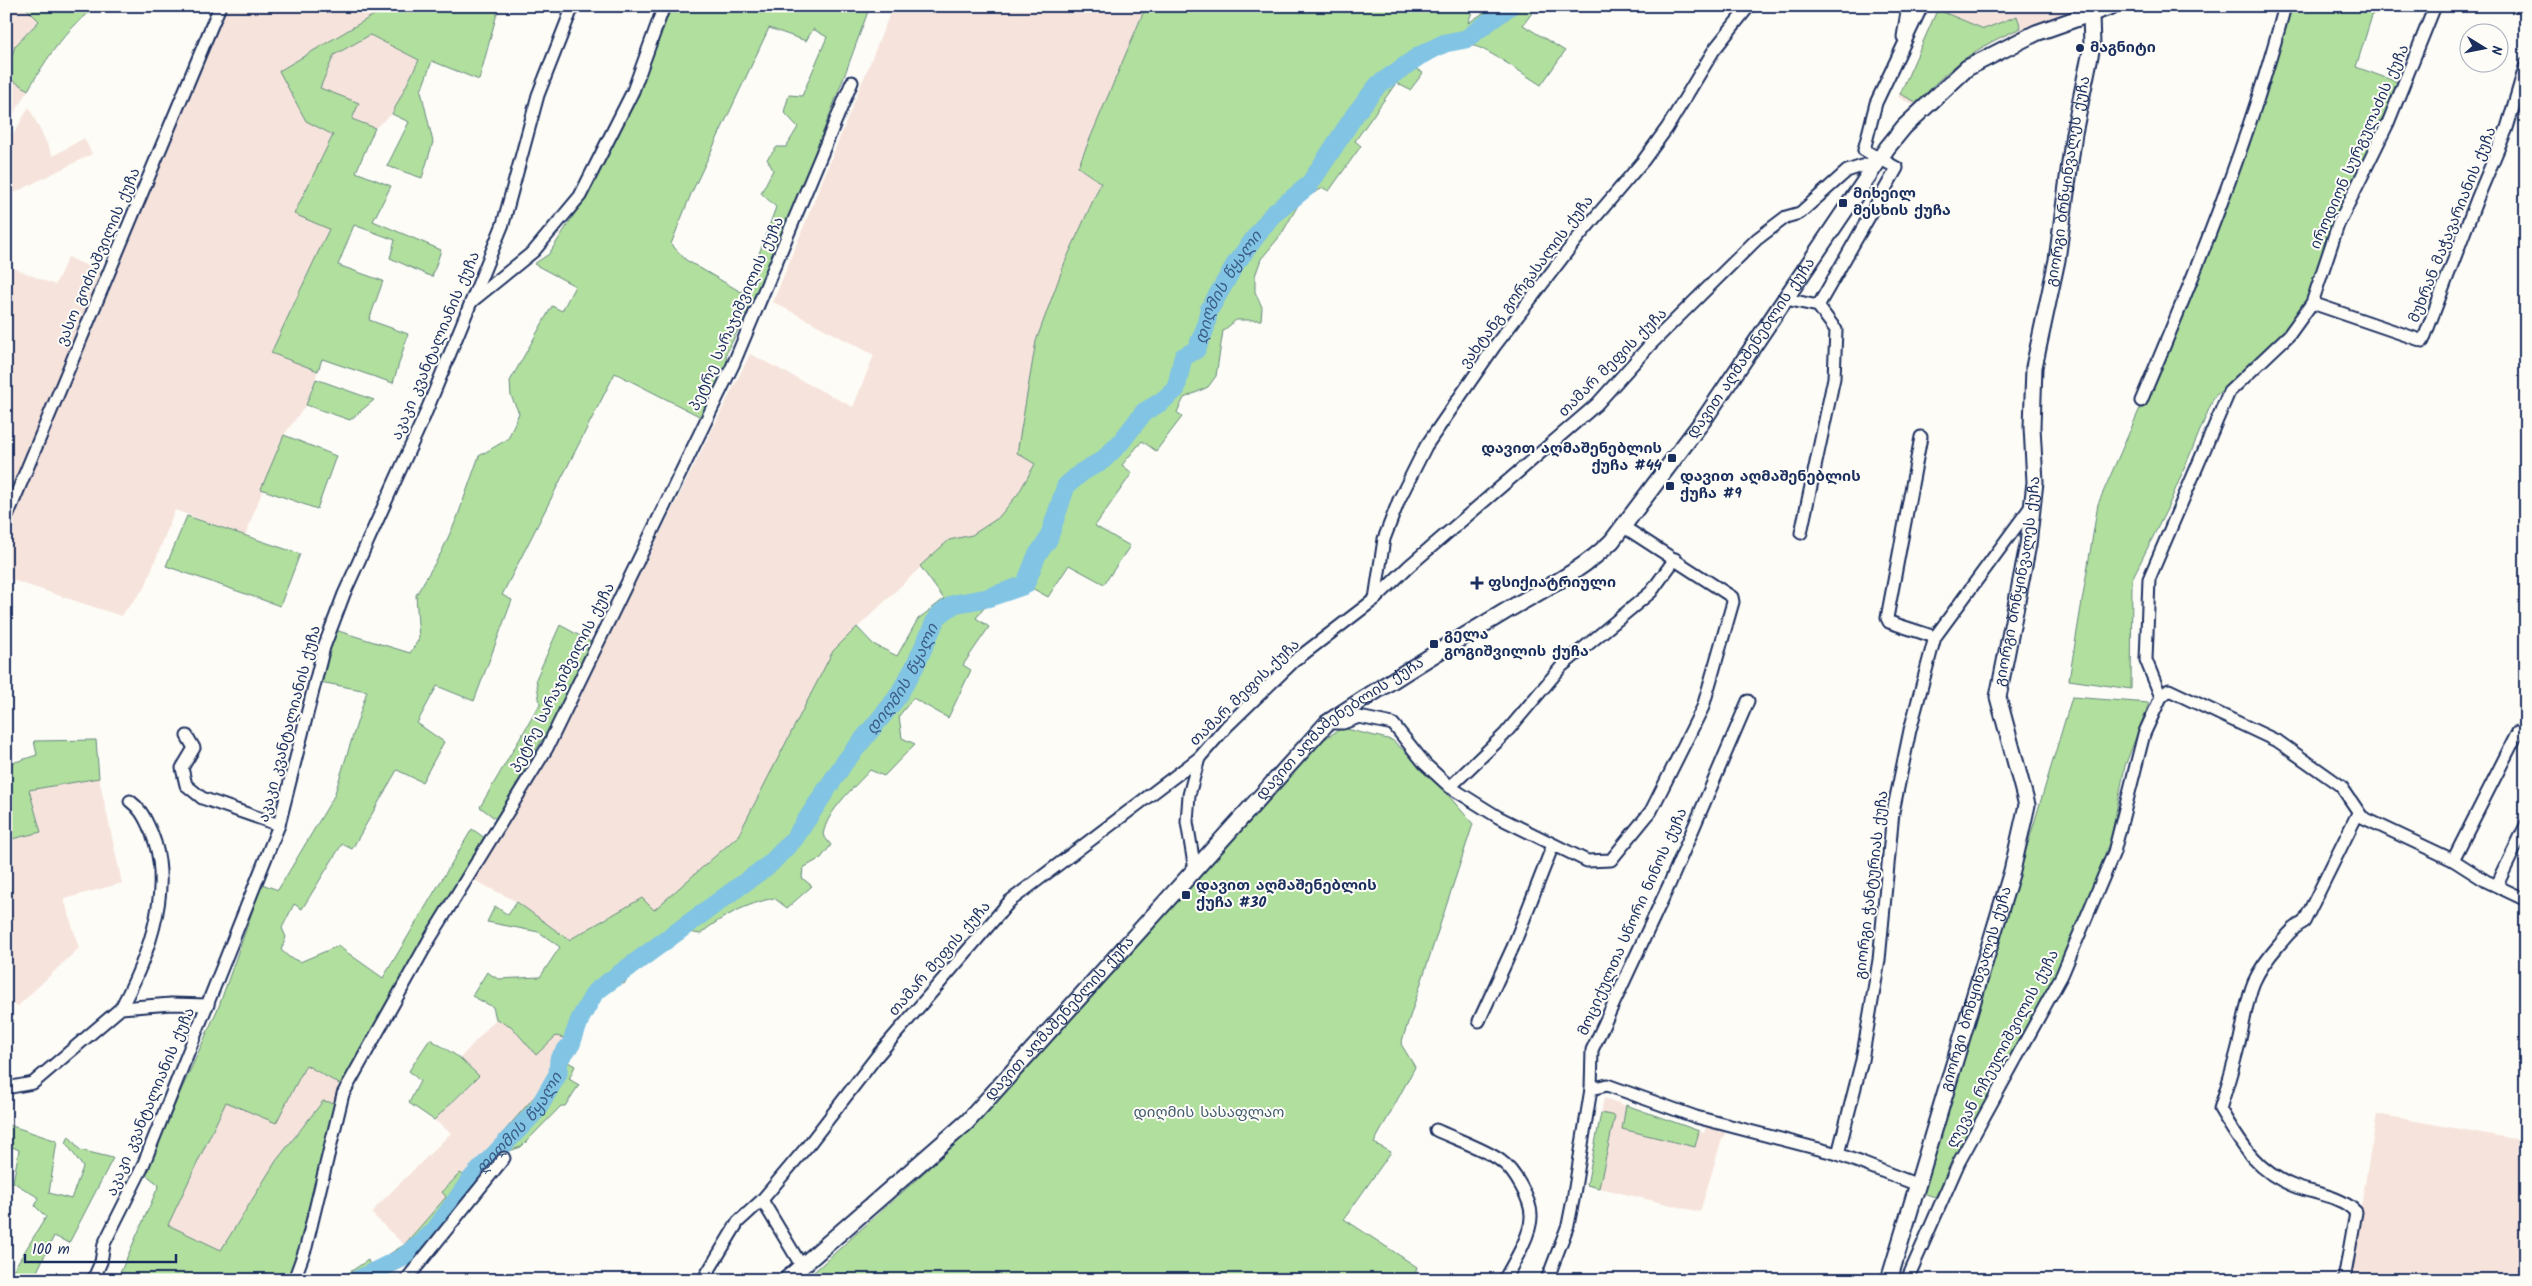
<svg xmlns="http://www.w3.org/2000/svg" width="2532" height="1286" font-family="Kalam,'Noto Sans Georgian',sans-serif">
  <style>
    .built { fill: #f6e4dc }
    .green { fill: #b1df9e; stroke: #66877e; fill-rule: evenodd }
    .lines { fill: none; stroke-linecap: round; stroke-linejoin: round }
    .river { stroke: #82c4e3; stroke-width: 19 }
    .minor-casing { stroke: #1b2f5e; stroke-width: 15 }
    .tertiary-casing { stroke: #1b2f5e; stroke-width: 19 }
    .minor { stroke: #fdfcf7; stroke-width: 11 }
    .tertiary { stroke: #fdfcf7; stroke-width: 15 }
    .poi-dot { fill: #1b2f5e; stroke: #fdfcf7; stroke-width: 2 }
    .labels { text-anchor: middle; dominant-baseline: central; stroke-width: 4; stroke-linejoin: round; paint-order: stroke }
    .poi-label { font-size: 15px; font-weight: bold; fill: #1b2f5e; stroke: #fdfcf7; text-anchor: start }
    .street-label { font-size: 15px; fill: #1b2f5e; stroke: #fdfcf7 }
    .park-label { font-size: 15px; fill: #405b6e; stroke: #fdfcf7 }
    .water-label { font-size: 16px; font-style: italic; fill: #3a5c86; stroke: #fdfcf7 }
  </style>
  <rect width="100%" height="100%" fill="#fdfcf7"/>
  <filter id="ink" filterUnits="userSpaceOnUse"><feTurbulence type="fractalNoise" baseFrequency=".02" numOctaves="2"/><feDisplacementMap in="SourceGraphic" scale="10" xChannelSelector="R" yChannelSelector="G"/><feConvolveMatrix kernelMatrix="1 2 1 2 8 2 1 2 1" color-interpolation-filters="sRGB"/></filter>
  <g filter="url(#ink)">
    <g class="built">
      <polygon points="6,6 24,6 40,21 15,46 6,73"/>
      <polygon points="225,6 389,6 279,71 306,121 333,135 295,214 330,229 271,353 318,371 306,405 284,435 245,536 175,510 145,587 121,616 6,578 6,533"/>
      <polygon points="893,6 1146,6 1079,167 1101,183 1065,262 1035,463 1018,494 998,518 972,535 949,540 833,651 738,836 654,910 642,898 569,940 517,902 474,880 554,745 750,354 853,407 874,355 773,302"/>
      <polygon points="1938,6 2080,6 1994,41 1962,61 1935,83 1916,106 1898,97"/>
      <polygon points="370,35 419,60 392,114 375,128 352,119 359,103 320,88 334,55"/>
      <polygon points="6,76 28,90 6,127"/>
      <polygon points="29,107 53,156 84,138 92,154 6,197 6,147"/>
      <polygon points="68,257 103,273 6,506 6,265 55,285"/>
      <polygon points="99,778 122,883 64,899 79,948 18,1006 6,1003 6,841 41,832 29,790"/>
      <polygon points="496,1019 511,1026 536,1055 556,1036 564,1038 548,1081 464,1177 459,1173 442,1192 446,1197 404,1245 372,1214 377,1206 451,1133 434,1120 479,1077 460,1058"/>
      <polygon points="306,1065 341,1085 335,1103 323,1101 310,1117 276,1161 221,1250 167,1226 226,1102"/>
      <polygon points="1604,1098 1704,1133 1707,1125 1723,1130 1725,1134 1721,1142 1700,1212 1587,1185"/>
      <polygon points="2377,1114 2526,1141 2526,1280 2348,1280"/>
    </g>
    <g class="green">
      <path d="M24,6h75c-32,20 -52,52 -71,84l-22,-14 9,-30 24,-25z"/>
      <polygon points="389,6 499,6 479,80 432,61 421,91 433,142 422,178 387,166 409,122 392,114 419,60 370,35 334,55 320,88 359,103 352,119 375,128 356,172 391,186 373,221 441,250 432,277 390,258 395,240 354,225 338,265 383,281 369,320 408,334 393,383 322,359 318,371 271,353 329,229 294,214 333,135 306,121 279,71"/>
      <path d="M672,6h198c-43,118 -87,236 -144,348l1,9 -24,55 -88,-45 -113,222 10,5 -38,101 -37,-15 -20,37 27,19 -22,40 -25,-12 -45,79 -10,-5 -40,65 -8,-5 -12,24 4,9 -5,13 8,7 11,5 38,-16 45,32 89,-149 13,9 -144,247 -35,-20 -30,58 -50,-21 -58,123 53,25 55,-89 47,-60 12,2 -30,136 -17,41h-171l42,-95 -15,-12 75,-167 43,-122 16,6 56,-94 33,-105 -47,-9 15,-52 75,23 9,-14 -3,-44 25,-42 16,-35 22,-62 29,-17 11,-26 -8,-17 -1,-15 42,-75 10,5 13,-25 -41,-22 15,-10 33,-52 53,-103zM769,28l37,13 7,-12 14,8 -25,59 -13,-1 -5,17 14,15 -12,20h-9l-10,12 6,11 -12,23 15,14 -28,77 -7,8 -55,-32 -15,-16 20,-50z"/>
      <path d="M1146,6h322l4,6 -4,11 26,-17h43l-14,19 42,26 -24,34c-13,-8 -55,-37 -67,-39 -23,-2 -42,9 -61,21l10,6 -13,17 -14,-7 -41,58 6,5 -32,45 -6,-3 -22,12 -20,35 -20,24 -6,17v16l7,15 -1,13h-25l-13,11 -7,45 -8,11 -24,11 -7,14 5,5 -26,34 -14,-10 -20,24 10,8 -37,53 35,20 -26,38 -35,-19 -21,32 -18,-10 -46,21 -8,10 13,9 -26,38 8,5 -23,48 -35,-20 -14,18 3,22 13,6 -31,32 -14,-6c-16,18 -43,40 -47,65l8,10 -10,13 -18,10 -1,10 10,8 -25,22 -13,-10c-28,6 -52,18 -74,36l-11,-2 -58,41 -7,11 -9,-2c-35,27 -29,46 -47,80l7,4 -6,13 10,6 -14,21h-4l-40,41 -15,5 -87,105 -3,-3 -10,7 -40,19h-28l30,-20 2,6 34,-21 42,-48 -4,-5 18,-19 5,3 83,-95 16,-43 -8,-2 -20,19 -25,-29 -15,-7 -3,-12 -21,-11 15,-24 11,7 42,-2 20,-30 -21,-15 -52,-10 8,-16 13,9 9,-13 52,38 73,-42 12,12 84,-74 95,-185 24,-24 16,17 24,12 21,-37 26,-20 -24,-33 29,-26 23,-5 26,-17 20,-24 17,-30 -18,-11 19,-112 29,-79 36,-79 -23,-16z"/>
      <path d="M1939,6h6l-2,6 41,17 33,-13 4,12c-41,17 -75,40 -103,75l-18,-9z"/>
      <polygon points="2291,6 2375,6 2356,67 2400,83 2296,327 2214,397 2168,507 2132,579 2131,689 2069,680 2098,504 2193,287"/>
      <polygon points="316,379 374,400 350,420 306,405"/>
      <polygon points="284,435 336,456 317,509 261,489"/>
      <polygon points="187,516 300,554 280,606 166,566"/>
      <polygon points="560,625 591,642 574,685 496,819 480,807 540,704 536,679"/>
      <polygon points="2072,697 2149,703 2125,766 2111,838 2076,932 2042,1009 2004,1068 1935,1197 1923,1193"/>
      <polygon points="1342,728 1392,740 1429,773 1473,824 1401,1044 1415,1067 1374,1143 1391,1152 1344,1219 1417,1267 1414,1280 805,1280 971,1130 1234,832 1318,743"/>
      <polygon points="96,740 99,778 29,790 41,832 8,840 6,765 37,755 34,741"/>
      <polygon points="430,1039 460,1058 479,1076 434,1120 409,1103 420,1081 409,1071"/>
      <polygon points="1626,1105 1699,1131 1695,1147 1622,1129"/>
      <polygon points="1601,1113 1615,1116 1599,1188 1587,1185"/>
      <polygon points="6,1124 57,1141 49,1193 71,1199 83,1167 66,1143 69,1136 80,1150 113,1158 69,1243 54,1236 33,1280 7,1280 46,1217 35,1206 39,1198 13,1182 19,1150 6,1144"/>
    </g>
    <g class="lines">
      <path class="river" id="s1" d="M357,1280l47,-23 31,-27 37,-52 65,-68 21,-36 1,-15 12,-15 9,-25 15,-27 175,-128 24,-25 50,-76 52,-64 18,-31 23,-51 17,-13 33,-6 38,-13 12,-30 11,-15 18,-54 16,-14 21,-12 18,-18 23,-30 17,-10 15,-13 7,-32 13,-7 9,-21 4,-19 27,-47 36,-48 37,-30 47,-72 22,-28 41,-29 26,-13 21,-4 44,-33"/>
      <defs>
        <g id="minor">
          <polyline points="1903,37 1908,6"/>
          <polyline points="1786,299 1818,306 1836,330 1834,378 1801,533"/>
          <polyline points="471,302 534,251 580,196 633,91 664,6"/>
          <polyline points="2312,303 2423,341 2477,199 2507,128 2526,64"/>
          <polyline points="1818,306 1897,168 1864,150 1876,103 1922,6"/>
          <path d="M2141,401c55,-129 108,-259 144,-395"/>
          <polyline points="1921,437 1887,618 1889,622 1935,637"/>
          <polyline points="6,519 220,6"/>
          <polyline points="1375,599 1384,539 1399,500 1426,446 1494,347 1576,240 1643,161 1667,128 1714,50 1749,6"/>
          <polyline points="2161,697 2146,660 2149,579 2229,392 2289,335 2312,303 2338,225 2388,123 2435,6"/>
          <polyline points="1327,723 1343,723 1359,717 1393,724 1425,764 1450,787 1498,817 1587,861 1611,860 1651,811 1703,707 1733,602 1732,597 1624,527"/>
          <polyline points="187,736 194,748 182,768 186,785 202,798 279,825"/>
          <polyline points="1450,787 1504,735 1562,666 1651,592 1675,559"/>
          <polyline points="2453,860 2518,732"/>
          <polyline points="1195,870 1187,822 1189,795 1199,758"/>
          <polyline points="2497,885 2526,825"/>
          <path d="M121,1008c28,-53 56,-126 27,-183 -5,-11 -9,-17 -18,-24"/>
          <polyline points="1479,1021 1513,947 1553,845"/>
          <polyline points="6,1088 33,1083 121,1008 171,1004 208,1005"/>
          <polyline points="1591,1089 1607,1085 1696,1117 1838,1154 1918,1185"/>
          <path d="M1436,1130c17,8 51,20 65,31 13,9 31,40 30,56 0,18 -18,47 -27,63"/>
          <polyline points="1838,1154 1862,1060 1879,960 1893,812 1910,730 1935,637 2032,505"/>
          <polyline points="762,1200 801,1265"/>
          <polyline points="93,1280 101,1262 104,1244 142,1168 279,825 324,647 344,594 424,417 503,224 538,95 573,6"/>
          <polyline points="294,1280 306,1247 343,1094 429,940 547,748 733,365 852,82"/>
          <polyline points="406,1280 504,1158"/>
          <polyline points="703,1280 738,1222 762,1200 810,1143 877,1056 1010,901 1199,758 1227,726 1293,662 1375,599 1409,566 1597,404 1649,346 1757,239 1786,217 1800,213 1847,171 1880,160"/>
          <polyline points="1547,1280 1568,1225 1573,1200 1591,1089 1592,1050 1669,885 1748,701"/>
          <polyline points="1907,1280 1959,1162 2062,975 2114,852 2144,734 2161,697 2169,690 2279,742 2341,786 2362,817 2453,860 2486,881 2526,900"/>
          <path d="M2344,1280l12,-68c-15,-16 -40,-18 -60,-25 -40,-15 -55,-43 -76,-78 7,-23 15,-47 20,-70 10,-45 7,-57 39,-94 8,-9 14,-18 25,-23l54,-109"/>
        </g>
        <g id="tertiary">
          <path id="s2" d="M786,1280l181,-158 360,-399c57,-38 115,-74 174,-109 38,-23 80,-42 111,-73l95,-126 180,-267 17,-21 63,-59 69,-35 76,-27"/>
          <path id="s3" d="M1889,1280l123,-409 15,-66 -29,-108 30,-152 7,-63 -3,-55 2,-60 23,-107 17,-127 18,-87 -1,-31"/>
        </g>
      </defs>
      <use href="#minor" class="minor-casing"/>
      <use href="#tertiary" class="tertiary-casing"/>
      <use href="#minor" class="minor"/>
      <use href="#tertiary" class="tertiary"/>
    </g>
  </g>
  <g class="poi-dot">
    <circle cx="2080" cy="48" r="5"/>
    <rect x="1838" y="198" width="10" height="10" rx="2.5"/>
    <rect x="1667" y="453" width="10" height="10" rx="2.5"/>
    <rect x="1665" y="481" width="10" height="10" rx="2.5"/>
    <path d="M1474.5 575.5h5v5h5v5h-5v5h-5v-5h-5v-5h5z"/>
    <rect x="1429" y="639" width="10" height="10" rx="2.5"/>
    <rect x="1181" y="890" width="10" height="10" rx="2.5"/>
  </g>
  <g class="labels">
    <g class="poi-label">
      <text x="2090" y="48">მაგნიტი</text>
      <text x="1853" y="194">მიხეილ<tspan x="1853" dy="17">მესხის ქუჩა</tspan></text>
      <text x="1662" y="449" text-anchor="end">დავით აღმაშენებლის<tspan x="1662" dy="17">ქუჩა #44</tspan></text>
      <text x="1680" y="477">დავით აღმაშენებლის<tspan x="1680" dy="17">ქუჩა #9</tspan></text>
      <text x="1488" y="583">ფსიქიატრიული</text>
      <text x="1444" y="635">გელა<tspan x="1444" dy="17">გოგიშვილის ქუჩა</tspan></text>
      <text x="1196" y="886">დავით აღმაშენებლის<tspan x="1196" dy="17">ქუჩა #30</tspan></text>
    </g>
    <g class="street-label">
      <text transform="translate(2360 147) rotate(-66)">იროდიონ სურგულაძის ქუჩა</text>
      <text stroke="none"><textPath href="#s3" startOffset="1129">გიორგი ბრწყინვალეს ქუჩა</textPath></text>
      <text transform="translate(2453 225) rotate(-68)">მუხრან მაჭავარიანის ქუჩა</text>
      <text transform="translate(99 257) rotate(-67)">ვასო გოძიაშვილის ქუჩა</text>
      <text transform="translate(1527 282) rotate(-53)">ვახტანგ გორგასალის ქუჩა</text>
      <text transform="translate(737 314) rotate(-66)">პეტრე სარაჯიშვილის ქუჩა</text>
      <text transform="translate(436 346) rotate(-67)">აკაკი კვანტალიანის ქუჩა</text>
      <text stroke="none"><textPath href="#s2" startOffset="1354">დავით აღმაშენებლის ქუჩა</textPath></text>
      <text transform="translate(1613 363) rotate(-45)">თამარ მეფის ქუჩა</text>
      <text stroke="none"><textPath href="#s3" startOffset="724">გიორგი ბრწყინვალეს ქუჩა</textPath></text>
      <text transform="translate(563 678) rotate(-63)">პეტრე სარაჯიშვილის ქუჩა</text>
      <text transform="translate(1245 693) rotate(-44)">თამარ მეფის ქუჩა</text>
      <text transform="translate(290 724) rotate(-75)">აკაკი კვანტალიანის ქუჩა</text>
      <text stroke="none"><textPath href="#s2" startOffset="784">დავით აღმაშენებლის ქუჩა</textPath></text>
      <text transform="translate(1872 885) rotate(-83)">გიორგი ჭანტურიას ქუჩა</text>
      <text transform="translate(1633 922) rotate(-66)">მოციქულთა სწორი ნინოს ქუჩა</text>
      <text transform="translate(940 959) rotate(-49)">თამარ მეფის ქუჩა</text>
      <text stroke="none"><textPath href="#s3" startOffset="304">გიორგი ბრწყინვალეს ქუჩა</textPath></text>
      <text stroke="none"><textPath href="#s2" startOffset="379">დავით აღმაშენებლის ქუჩა</textPath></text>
      <text transform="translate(2003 1049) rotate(-62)">ლევან რჩეულიშვილის ქუჩა</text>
      <text transform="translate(151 1102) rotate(-67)">აკაკი კვანტალიანის ქუჩა</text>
    </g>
    <g class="park-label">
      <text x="1209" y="1113">დიღმის სასაფლაო</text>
    </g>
    <g class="water-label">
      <text stroke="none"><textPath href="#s1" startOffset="1371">დიღმის წყალი</textPath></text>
      <text stroke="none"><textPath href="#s1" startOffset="830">დიღმის წყალი</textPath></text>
      <text stroke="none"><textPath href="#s1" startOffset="230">დიღმის წყალი</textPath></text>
    </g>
  </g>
  <rect width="2532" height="1286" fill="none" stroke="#fdfcf7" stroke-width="25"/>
  <rect x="12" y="12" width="2507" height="1261" fill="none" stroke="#1b2f5e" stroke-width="2" filter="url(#ink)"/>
  <g transform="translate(2484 48) rotate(100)"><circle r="24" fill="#fdfcf7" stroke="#a3aaba"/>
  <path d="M0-4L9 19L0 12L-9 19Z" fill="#1b2f5e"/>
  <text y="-8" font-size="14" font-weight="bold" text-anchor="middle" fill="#1b2f5e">N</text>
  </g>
  <path d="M25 1254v8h151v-8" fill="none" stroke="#1b2f5e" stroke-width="2.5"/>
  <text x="32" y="1254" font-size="15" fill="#1b2f5e" stroke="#fdfcf7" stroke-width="4" paint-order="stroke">100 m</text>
</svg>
